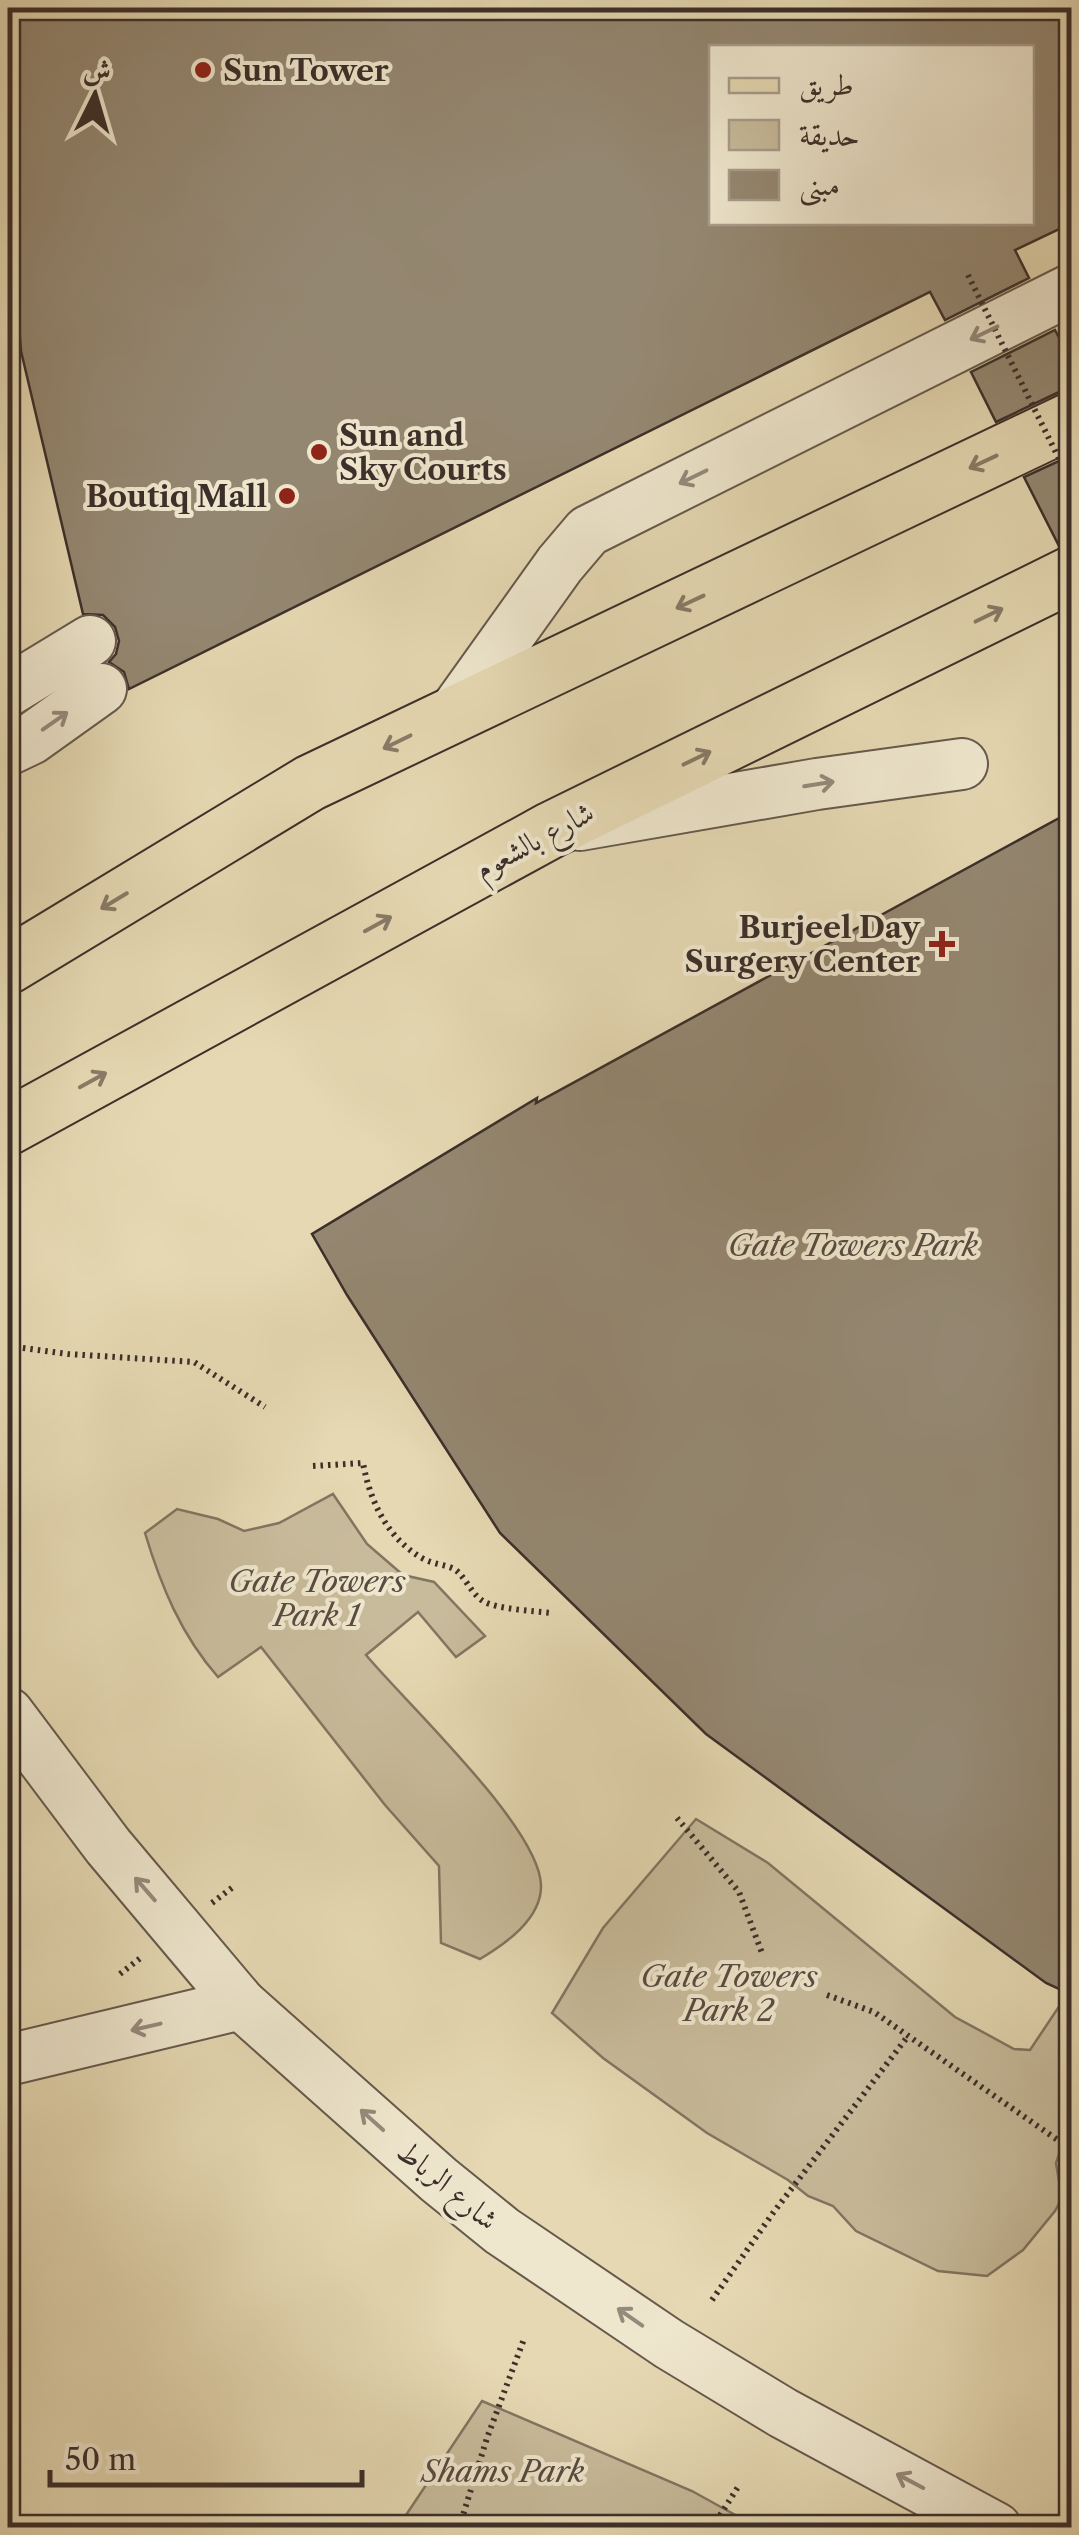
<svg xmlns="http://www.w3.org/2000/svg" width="1079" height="2535" font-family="'Libre Caslon Text',Amiri,serif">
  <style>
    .green { fill: #c8bb9b; stroke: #827562; stroke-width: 2.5 }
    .building { fill: #948771; stroke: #3c2f2a; stroke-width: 2.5; fill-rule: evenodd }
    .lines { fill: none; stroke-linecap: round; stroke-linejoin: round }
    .minor-casing { stroke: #66594c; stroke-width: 54 }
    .major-casing { stroke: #3c2f2a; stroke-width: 59 }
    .path { stroke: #3c2f2a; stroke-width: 6; stroke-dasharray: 2.5 5; stroke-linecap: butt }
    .minor { stroke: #eee6cd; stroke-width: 50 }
    .major { stroke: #e5d8b2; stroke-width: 55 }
    .path-bridge { stroke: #3c2f2a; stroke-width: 6; stroke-dasharray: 2.5 5; stroke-linecap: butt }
    .oneway { stroke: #958a7c }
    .oneway2 { stroke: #887b67 }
    .poi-dot { fill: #8f2418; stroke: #eee6cd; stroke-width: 4 }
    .labels { text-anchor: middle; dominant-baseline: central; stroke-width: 8; stroke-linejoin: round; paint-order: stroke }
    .poi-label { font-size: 30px; font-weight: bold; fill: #3c2f2a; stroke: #eee6cd; text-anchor: start }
    .street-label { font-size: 30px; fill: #3c2f2a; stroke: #eee6cd }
    .park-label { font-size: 30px; font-style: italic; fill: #584b41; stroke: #eee6cd }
  </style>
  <rect width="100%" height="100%" fill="#e5d8b2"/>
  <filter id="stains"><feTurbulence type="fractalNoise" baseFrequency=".002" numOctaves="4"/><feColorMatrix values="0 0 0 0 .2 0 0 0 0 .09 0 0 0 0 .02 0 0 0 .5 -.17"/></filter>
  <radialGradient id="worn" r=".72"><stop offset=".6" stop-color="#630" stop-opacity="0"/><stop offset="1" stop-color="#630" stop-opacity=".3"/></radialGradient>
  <g class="green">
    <path d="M333,1494l34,50 36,31 31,7 51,54 -29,21 -38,-45 -52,43c40,48 173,172 175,230 1,34 -36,59 -61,74l-39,-16 -2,-77 -54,-61 -124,-158 -43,30c-37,-42 -57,-91 -73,-144l32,-24 41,10 26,12 35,-8z"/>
    <polygon points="696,1819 768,1863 955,2017 1014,2049 1030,2050 1064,1999 1071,2002 1071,2119 1056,2163 1062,2198 1055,2211 1023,2250 987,2276 938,2271 856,2231 833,2206 808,2196 788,2180 707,2133 603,2058 552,2013 603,1928"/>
    <polygon points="482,2401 692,2491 757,2527 398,2527"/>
  </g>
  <g class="building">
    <path d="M8,8h1064v215l-57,27 14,28 -84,42 -15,-28 -801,397 -5,-17 -15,-10 7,-8 3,-13 -4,-14 -12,-12 -20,-1 -62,-263 -13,-172zM712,48h320v174h-320z"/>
    <polygon points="1055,330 1072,362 1072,389 1059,392 996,422 971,372"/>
    <polygon points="1072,455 1072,543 1059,546 1024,477"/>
    <polygon points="1072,811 1072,1995 1046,1983 706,1734 500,1533 347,1295 312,1234 537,1098 536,1103"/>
  </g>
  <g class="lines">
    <defs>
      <g id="minor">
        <polyline points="8,691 90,641"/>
        <polyline points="452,715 560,564 588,531 1072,289"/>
        <polyline points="8,750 31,739 101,689"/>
        <polyline points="580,825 817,784 962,764"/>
        <polyline points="8,1713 108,1846 241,2004 439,2180 502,2231 669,2344 783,2413 996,2528"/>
        <polyline points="8,2060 241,2004"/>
      </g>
      <g id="major">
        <polyline points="8,966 310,783 1072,420"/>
        <polyline points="8,1127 551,830 1072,574"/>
      </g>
    </defs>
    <use href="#minor" class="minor-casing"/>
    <use href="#major" class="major-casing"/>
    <g class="path">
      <polyline points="8,1346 68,1354 194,1362 265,1407"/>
      <path d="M313,1466l50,-3c7,38 24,75 59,95 10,6 20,6 30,10 12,5 18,25 31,33 13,8 51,10 68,12"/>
      <polyline points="677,1818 739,1892 762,1953"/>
      <polyline points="212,1903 233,1887"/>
      <polyline points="120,1974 143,1956"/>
      <polyline points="827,1995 874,2012 1072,2150"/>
      <polyline points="712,2300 773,2213 908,2036"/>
      <polyline points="459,2528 487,2438 524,2339"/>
      <polyline points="712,2528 738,2487"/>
    </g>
    <use href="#minor" class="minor"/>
    <use href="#major" class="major"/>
    <polyline class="path-bridge" points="968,275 1072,485"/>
  </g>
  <defs><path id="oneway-shaft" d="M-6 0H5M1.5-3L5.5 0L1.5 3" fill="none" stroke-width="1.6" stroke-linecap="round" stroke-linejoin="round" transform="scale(2.5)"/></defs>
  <g class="oneway">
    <use href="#oneway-shaft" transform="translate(984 333) rotate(154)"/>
    <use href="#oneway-shaft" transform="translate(693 477) rotate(154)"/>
    <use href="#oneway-shaft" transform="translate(55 721) rotate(-35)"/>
    <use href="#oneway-shaft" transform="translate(819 784) rotate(-9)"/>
    <use href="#oneway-shaft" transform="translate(145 1889) rotate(-131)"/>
    <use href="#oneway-shaft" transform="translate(146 2027) rotate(167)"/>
    <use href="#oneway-shaft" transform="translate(372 2120) rotate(-138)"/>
    <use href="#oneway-shaft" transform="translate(630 2317) rotate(-145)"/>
    <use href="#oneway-shaft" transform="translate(910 2481) rotate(-152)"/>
  </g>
  <g class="oneway2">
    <use href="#oneway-shaft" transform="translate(983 462) rotate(155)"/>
    <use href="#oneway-shaft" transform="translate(690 602) rotate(155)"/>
    <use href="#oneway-shaft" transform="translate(989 615) rotate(-26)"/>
    <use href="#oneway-shaft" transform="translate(397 742) rotate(154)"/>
    <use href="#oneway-shaft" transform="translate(697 758) rotate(-26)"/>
    <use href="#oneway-shaft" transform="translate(114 901) rotate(149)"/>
    <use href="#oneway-shaft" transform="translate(378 924) rotate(-29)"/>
    <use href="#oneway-shaft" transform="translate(93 1080) rotate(-29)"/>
  </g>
  <g class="poi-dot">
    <circle cx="203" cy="70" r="10"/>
    <circle cx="319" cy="452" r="10"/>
    <circle cx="287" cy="496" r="10"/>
    <path d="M937 929h10v10h10v10h-10v10h-10v-10h-10v-10h10z"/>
  </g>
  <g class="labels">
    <g class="poi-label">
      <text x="223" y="70">Sun Tower</text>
      <text x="339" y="435">Sun and<tspan x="339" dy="34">Sky Courts</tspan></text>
      <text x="267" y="496" text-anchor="end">Boutiq Mall</text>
      <text x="920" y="927" text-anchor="end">Burjeel Day<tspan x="920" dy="34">Surgery Center</tspan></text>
    </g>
    <g class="street-label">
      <text transform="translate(534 840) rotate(-28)">شارع بالشعوم</text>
      <text transform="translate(448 2185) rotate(40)">شارع الرباط</text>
    </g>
    <g class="park-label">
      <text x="853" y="1245">Gate Towers Park</text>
      <text x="317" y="1581">Gate Towers<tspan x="317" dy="34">Park 1</tspan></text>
      <text x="729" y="1976">Gate Towers<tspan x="729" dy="34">Park 2</tspan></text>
      <text x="503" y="2471">Shams Park</text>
    </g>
  </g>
  <rect width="1079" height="2535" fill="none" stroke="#e5d8b2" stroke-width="40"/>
  <rect x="10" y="10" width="1059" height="2515" fill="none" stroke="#3c2f2a" stroke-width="5"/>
  <rect x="20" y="20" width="1039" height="2495" fill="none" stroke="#3c2f2a" stroke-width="2.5"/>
  <rect x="709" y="45" width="325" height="180" fill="#eee6cd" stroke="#a79d8c" stroke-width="2.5"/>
  <rect x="729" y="78" width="50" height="15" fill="#e5d8b2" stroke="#a79d8c" stroke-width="2.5"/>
  <text x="799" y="95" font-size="30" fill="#3c2f2a">طريق</text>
  <rect x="729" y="120" width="50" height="30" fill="#c8bb9b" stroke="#a79d8c" stroke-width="2.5"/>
  <text x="799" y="145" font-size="30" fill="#3c2f2a">حديقة</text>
  <rect x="729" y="170" width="50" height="30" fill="#948771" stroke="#a79d8c" stroke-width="2.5"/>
  <text x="799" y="195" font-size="30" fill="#3c2f2a">مبنى</text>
  <g transform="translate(95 95) rotate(5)" stroke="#eee6cd" stroke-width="8" paint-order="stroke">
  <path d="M0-8L18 38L0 25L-18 38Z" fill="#3c2f2a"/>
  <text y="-15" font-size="28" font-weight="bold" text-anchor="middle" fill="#3c2f2a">ش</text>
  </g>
  <path d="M50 2470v15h312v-15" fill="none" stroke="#3c2f2a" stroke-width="5"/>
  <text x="65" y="2470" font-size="30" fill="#3c2f2a" stroke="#eee6cd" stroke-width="8" paint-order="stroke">50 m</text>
  <rect width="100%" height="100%" filter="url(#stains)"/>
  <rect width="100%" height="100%" fill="url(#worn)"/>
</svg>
